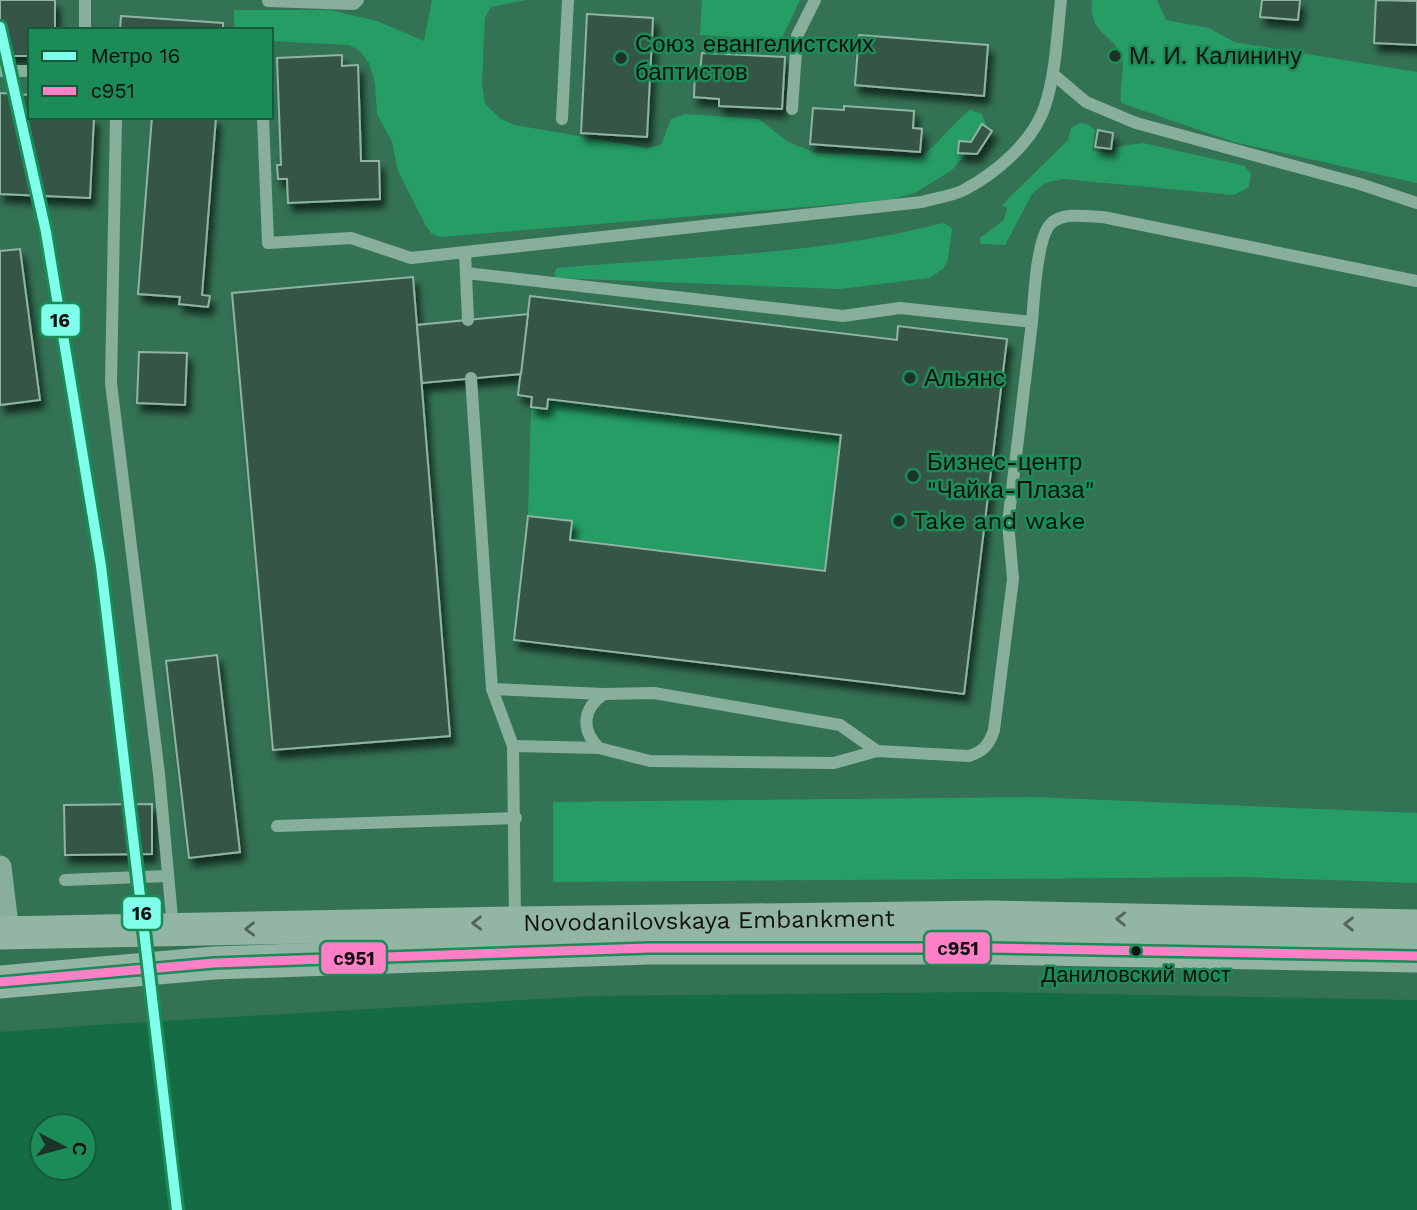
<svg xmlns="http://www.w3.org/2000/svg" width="1417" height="1210" font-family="'Work Sans',sans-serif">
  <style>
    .green { fill: #269d65 }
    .water { fill: #156b44; fill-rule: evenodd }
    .building { fill: #365446; stroke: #90b4a3; stroke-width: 2; filter: url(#shadow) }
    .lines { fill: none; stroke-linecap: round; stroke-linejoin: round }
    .lane { stroke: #88af9c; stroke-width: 12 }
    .street { stroke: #88af9c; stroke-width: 23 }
    .secondary { stroke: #92b5a4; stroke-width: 33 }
    .bus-1-casing { stroke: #1b8b57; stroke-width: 14 }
    .bus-1 { stroke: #ff80c6; stroke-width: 9 }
    .metro-1-casing { stroke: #1b8b57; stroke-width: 16 }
    .metro-1 { stroke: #80ffea; stroke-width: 10 }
    .oneway { stroke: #52635a }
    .poi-dot { fill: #1d3329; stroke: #1b8b57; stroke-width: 2.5 }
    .bus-dot { fill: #111; stroke: #1b8b57; stroke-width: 2.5 }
    .labels { text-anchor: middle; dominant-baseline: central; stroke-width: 5; stroke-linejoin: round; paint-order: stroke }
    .bus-label { font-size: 22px; fill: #111; stroke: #1b8b57 }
    .poi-label { font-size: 24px; fill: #111; stroke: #1b8b57; text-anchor: start }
    .street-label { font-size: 24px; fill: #111; stroke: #1b8b57 }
    .line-badge { stroke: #1b8b57; stroke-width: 2.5 }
    .pale-badge-label { font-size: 19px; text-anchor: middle; font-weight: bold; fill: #111 }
  </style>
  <defs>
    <filter id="shadow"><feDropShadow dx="4.5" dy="8" stdDeviation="3.5" flood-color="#0009"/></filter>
  </defs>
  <rect width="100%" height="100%" fill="#347255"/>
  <g class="green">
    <path d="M432,0h94l-35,7 -6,11 -3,66 3,20 16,15 14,6 132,23 14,-3 10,-26 14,-5 74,5 29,23 28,11 105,4c18,-14 31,-33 49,-47l12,4 5,14 -35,42 -37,23 -27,7 -448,37 -9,-4 -5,-7 -28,-55 -6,-29 -15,-28 -2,-31 -6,-20 -9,-12 -11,-6 -78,-4v-11h-37v-20h96l47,11 47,20z"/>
    <polygon points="702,0 800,0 781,40 700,35"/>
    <path d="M1092,0h65l9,20 43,8 25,14 183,30v111l-183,-41 -113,-39c-2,-15 4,-31 1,-45 -6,-24 -34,-22 -30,-58z"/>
    <polygon points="1080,123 1087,124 1095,130 1092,151 1114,153 1116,147 1143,143 1245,166 1251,174 1249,187 1234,195 1063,179 1045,183 1032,194 1005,245 981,244 980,238 1004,220 1007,208 1002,205 1068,140 1071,128"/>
    <path d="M943,223l9,5 -4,32 -5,9 -14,9 -89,11 -284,-11 -2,-5 3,-5c127,-11 263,-13 386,-45z"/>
    <polygon points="548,399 841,435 825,571 570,540 572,521 528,516 531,407 547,409"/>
    <polygon points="1033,797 1417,813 1417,883 1244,877 553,882 553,802"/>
  </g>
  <path class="water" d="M988,992l429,8v210h-1417v-178l94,-7 497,-29zM42,1126h42v42h-42z"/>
  <g class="building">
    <polygon points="0,0 55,0 55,30 30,30 30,56 0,56"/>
    <polygon points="1262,0 1300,0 1298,20 1260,17"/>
    <polygon points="1376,0 1417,1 1417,45 1374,43"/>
    <polygon points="587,14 653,18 647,137 581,133"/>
    <polygon points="121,16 223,23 223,30 120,30"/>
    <polygon points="859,35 988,45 984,96 855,85"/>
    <polygon points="702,53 785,57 782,109 719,106 719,99 694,97 695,71 700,71"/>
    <polygon points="342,55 342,66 358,65 361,161 379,161 380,199 288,203 287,179 278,179 277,165 281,165 277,58"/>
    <polygon points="0,93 30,95 30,117 94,117 90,198 0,194"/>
    <polygon points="844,106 914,111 913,128 922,129 920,152 810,144 813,108 844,110"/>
    <polygon points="152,117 216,117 202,295 210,296 208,307 179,304 180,297 138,294"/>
    <polygon points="982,124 992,131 977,154 958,153 959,141 971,142"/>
    <polygon points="1098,130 1113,133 1111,149 1095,147"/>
    <polygon points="20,249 40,400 0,405 0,251"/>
    <polygon points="413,277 450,736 273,750 232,293"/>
    <polygon points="530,296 897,340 898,326 1007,339 964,694 514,640 528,516 572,521 570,540 825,571 841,435 548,399 547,409 531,407 532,397 518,395"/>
    <polygon points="528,314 521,374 422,383 417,325"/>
    <polygon points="139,352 187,353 185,405 137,403"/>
    <polygon points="217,655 240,852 189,858 166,661"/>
    <polygon points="152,804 152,854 65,855 64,805"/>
  </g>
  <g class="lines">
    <g class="lane">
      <polyline points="268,1 354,4 358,0"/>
      <polyline points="85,30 85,0"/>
      <polyline points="0,71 30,71"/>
      <polyline points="1053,74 1086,102 1136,123 1360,184 1417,203"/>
      <polyline points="792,109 797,36 815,0"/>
      <polyline points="116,117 111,383 159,774 173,929"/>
      <path d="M263,117l5,126 83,-5 60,20 511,-56c14,-4 30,-6 42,-12 32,-17 69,-48 81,-84 11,-34 12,-71 16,-106"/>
      <polyline points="562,119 568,0"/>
      <polyline points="465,253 468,320"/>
      <path d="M466,273l377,43 57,-8 132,14c2,-21 4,-91 22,-101 14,-9 33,-4 49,-4l314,64"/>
      <polyline points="471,378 492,689 513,746 515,922"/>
      <polyline points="492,689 604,694 654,693 840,725 877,751"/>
      <path d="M513,746l86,2 51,13 184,2 43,-12 92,5c15,-5 20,-11 25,-26l19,-151 -5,-56 24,-201"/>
      <path d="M599,748c-19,-19 -16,-40 5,-54"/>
      <polyline points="277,826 516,818"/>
      <polyline points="65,880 168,876"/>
    </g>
    <polyline class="street" points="0,867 8,933"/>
    <g class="secondary">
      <path id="s1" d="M0,933l515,-10 476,-6 426,9"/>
      <polyline points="0,982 214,963 649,948 991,948 1417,956"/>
    </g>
    <defs>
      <polyline id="bus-1" points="0,982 214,963 649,948 991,948 1417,956"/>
    </defs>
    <use href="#bus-1" class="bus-1-casing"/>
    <use href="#bus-1" class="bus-1"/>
    <defs>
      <polyline id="metro-1" points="0,27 46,232 101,566 177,1210"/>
    </defs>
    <use href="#metro-1" class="metro-1-casing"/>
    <use href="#metro-1" class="metro-1"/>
  </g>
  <defs><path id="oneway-chevron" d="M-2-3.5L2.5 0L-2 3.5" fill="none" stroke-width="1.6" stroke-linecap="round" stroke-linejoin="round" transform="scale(1.75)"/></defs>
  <g class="oneway">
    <use href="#oneway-chevron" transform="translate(1121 919) rotate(-179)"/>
    <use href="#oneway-chevron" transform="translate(477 923) rotate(179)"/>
    <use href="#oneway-chevron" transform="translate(1349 924) rotate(-179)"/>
    <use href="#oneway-chevron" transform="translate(250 929) rotate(179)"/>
  </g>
  <g class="poi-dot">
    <circle cx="1115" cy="56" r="7"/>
    <circle cx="621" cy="58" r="7"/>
    <circle cx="910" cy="378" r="7"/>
    <circle cx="913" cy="476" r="7"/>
    <circle cx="899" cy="521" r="7"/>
  </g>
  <circle class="bus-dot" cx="1136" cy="951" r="6"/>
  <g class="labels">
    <g class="bus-label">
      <text x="1136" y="974">Даниловский мост</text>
    </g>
    <g class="poi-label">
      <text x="635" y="44">Союз евангелистских<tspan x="635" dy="28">баптистов</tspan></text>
      <text x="1129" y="56">М. И. Калинину</text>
      <text x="924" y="378">Альянс</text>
      <text x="927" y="462">Бизнес-центр<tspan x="927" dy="28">"Чайка-Плаза"</tspan></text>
      <text x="913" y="521">Take and wake</text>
    </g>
    <g class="street-label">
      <text stroke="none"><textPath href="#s1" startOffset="709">Novodanilovskaya Embankment</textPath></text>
    </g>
  </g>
  <g class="line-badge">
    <rect x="40" y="303" width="41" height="34" rx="7" fill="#80ffea"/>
    <rect x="122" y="896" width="40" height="34" rx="7" fill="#80ffea"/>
    <rect x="924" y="931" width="67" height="34" rx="7" fill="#ff80c6"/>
    <rect x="320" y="941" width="67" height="34" rx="7" fill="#ff80c6"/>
  </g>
  <g class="pale-badge-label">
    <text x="60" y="327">16</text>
    <text x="142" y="920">16</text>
    <text x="958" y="955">с951</text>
    <text x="354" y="965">с951</text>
  </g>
  <rect x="28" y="28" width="245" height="91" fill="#1b8b57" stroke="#175a3b" stroke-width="2"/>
  <rect x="42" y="51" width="35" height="10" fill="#80ffea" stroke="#175a3b" stroke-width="2"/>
  <text x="91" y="63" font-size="21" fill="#111111">Метро 16</text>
  <rect x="42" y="86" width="35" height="10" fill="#ff80c6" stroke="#175a3b" stroke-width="2"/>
  <text x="91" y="98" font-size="21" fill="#111111">с951</text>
  <g transform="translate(63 1147) rotate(96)"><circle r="33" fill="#1b8b57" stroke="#175a3b" stroke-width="2"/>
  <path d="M0-5L12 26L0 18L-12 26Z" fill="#1d3329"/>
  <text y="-10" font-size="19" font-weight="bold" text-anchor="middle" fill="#111111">С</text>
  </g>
</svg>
